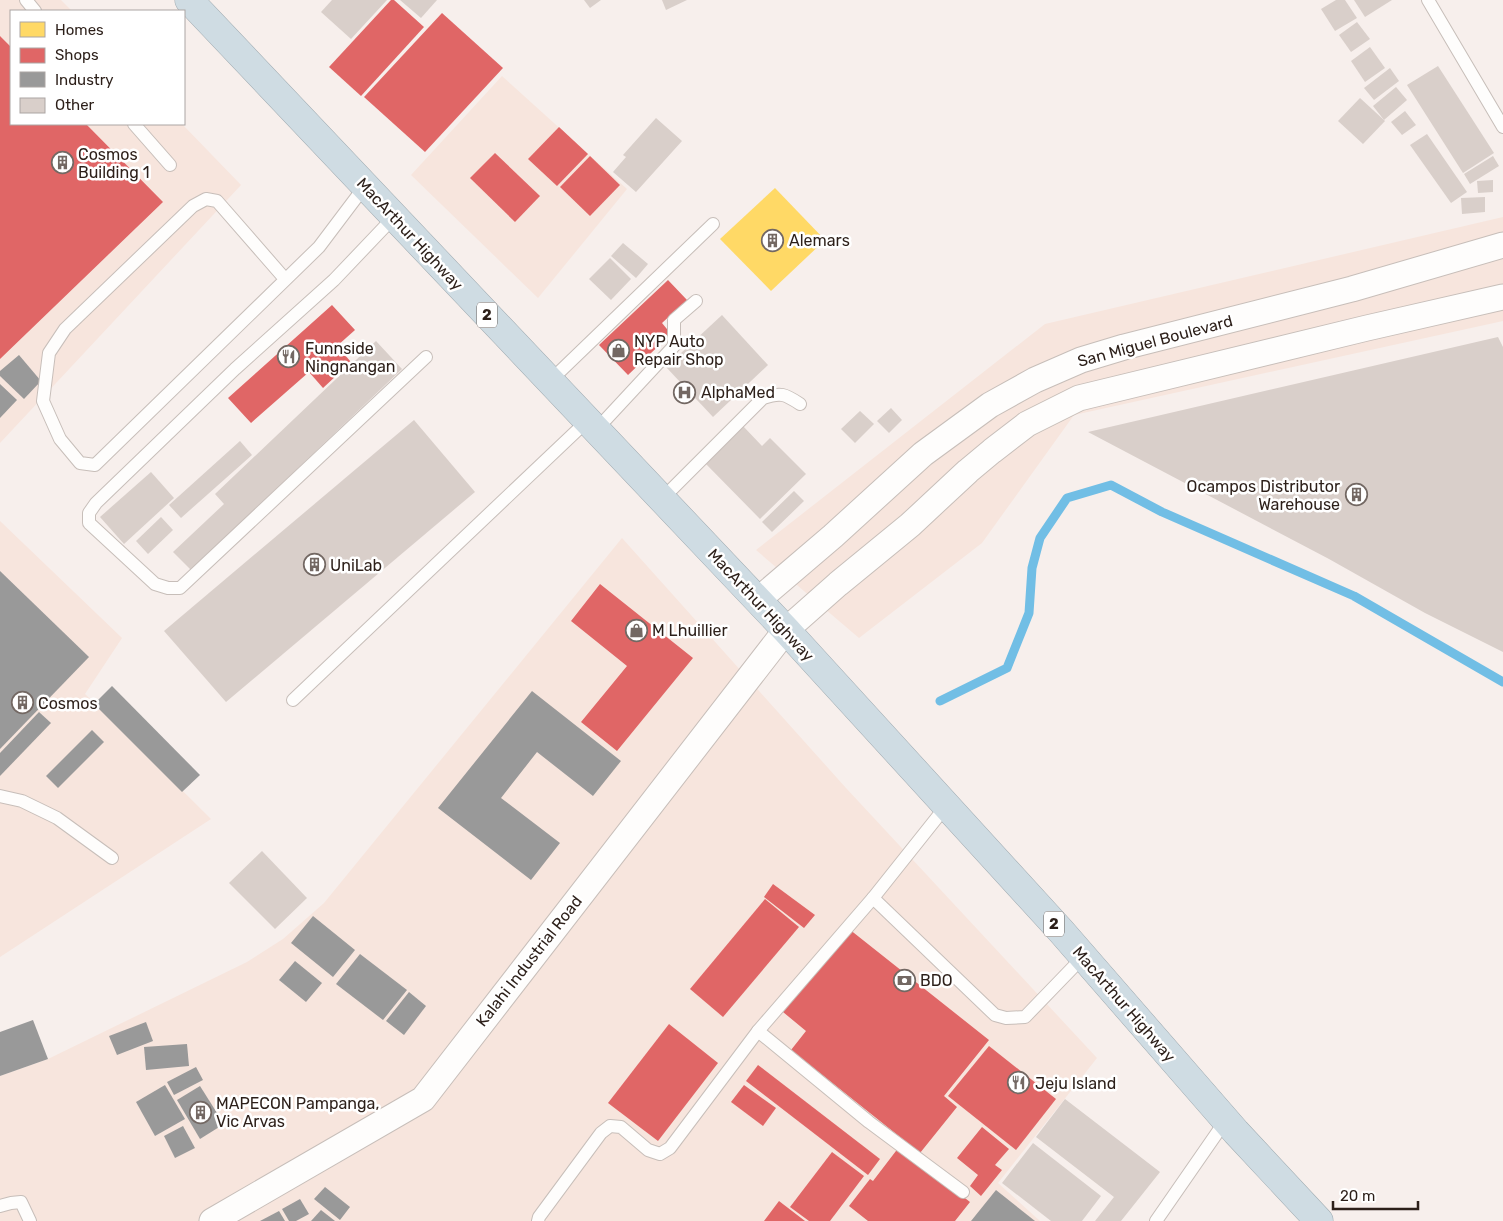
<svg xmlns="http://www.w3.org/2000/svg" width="1503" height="1221" font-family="Rubik,sans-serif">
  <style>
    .built { fill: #f7e5dd }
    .homes { fill: #ffd966 }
    .shops { fill: #e06666 }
    .industry { fill: #999 }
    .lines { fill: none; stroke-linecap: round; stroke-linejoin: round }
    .stream { stroke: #71bee5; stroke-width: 9 }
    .building { fill: #d9cfca }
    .lane-casing { stroke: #c7beb9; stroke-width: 14 }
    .street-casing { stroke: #c7beb9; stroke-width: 27 }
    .highway-casing { stroke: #a0abb1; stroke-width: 29 }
    .lane { stroke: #fefdfc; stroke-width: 12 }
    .street { stroke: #fefdfc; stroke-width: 25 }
    .highway { stroke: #cfdce3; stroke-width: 28 }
    .labels { text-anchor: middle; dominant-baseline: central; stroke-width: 5; stroke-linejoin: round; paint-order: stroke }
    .shield { fill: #fff; stroke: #6b625e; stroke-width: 1 }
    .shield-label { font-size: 15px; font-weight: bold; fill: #2c1f19 }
    .poi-label { font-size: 16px; fill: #2c1f19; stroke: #fff; text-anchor: start }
    .street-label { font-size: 16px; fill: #2c1f19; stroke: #fff }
  </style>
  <rect width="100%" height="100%" fill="#f7efec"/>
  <g class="built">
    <polygon points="0,0 61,0 72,11 11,11 11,124 182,124 241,185 0,443"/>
    <polygon points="502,76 627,189 538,298 411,175"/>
    <polygon points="1503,217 1503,321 1074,415 982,543 859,638 756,550 1045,324"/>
    <polygon points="0,521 122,638 85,694 211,819 0,957"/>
    <polygon points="622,538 846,788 1097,1058 998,1183 1040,1221 0,1221 0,1076 48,1059 247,962 283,939 324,903"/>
  </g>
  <polygon class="homes" points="775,188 825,240 771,291 720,239"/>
  <g class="shops">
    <polygon points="391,0 394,0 424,27 361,96 329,67"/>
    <polygon points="442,13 503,68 425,152 364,97"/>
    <polygon points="0,36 11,47 11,124 86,124 163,202 0,359"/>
    <polygon points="559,127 588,154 557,186 528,159"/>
    <polygon points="495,153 540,196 515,222 470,178"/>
    <polygon points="590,156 620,185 590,216 560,187"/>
    <polygon points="668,280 687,300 662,323 671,334 628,375 599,345"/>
    <polygon points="332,305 355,330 337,346 351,362 323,388 309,372 251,423 228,398"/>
    <polygon points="600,584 693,658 617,751 581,722 627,666 571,621"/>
    <polygon points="773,884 815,915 804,928 764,897"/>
    <polygon points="765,899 799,927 723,1017 690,989"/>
    <polygon points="849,929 989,1040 944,1096 957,1107 920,1153 791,1050 806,1031 783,1012"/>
    <polygon points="669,1024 718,1063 658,1141 608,1103"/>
    <polygon points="989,1046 1056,1099 1016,1150 948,1096"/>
    <polygon points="758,1065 880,1159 868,1175 746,1081"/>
    <polygon points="744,1085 776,1108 763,1126 731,1102"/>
    <polygon points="982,1127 1009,1149 995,1165 1002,1170 981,1196 970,1186 978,1175 957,1158"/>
    <polygon points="899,1147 970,1202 955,1221 868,1221 849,1206 870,1179 873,1181"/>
    <polygon points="832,1152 864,1176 830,1221 809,1221 790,1207"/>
    <polygon points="779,1201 805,1221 764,1221"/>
  </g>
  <g class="industry">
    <polygon points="19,355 41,381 24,399 0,376 0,371"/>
    <polygon points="0,384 17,400 0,418"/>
    <polygon points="0,571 89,657 0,749"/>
    <polygon points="112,686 200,775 182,792 94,704"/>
    <polygon points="532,691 621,761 593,796 537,752 501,798 560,843 531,880 438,808"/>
    <polygon points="39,712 51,723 0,776 0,753"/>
    <polygon points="92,730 104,742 58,788 46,776"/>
    <polygon points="313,916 355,950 333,977 291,943"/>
    <polygon points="360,954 407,990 383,1020 336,984"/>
    <polygon points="295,961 322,983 306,1002 279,980"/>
    <polygon points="409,992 426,1006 404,1035 386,1021"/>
    <polygon points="33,1020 48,1059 0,1076 0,1032"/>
    <polygon points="146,1022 153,1041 117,1055 109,1036"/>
    <polygon points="187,1044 189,1066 146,1070 144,1047"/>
    <polygon points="196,1067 203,1080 174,1095 167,1082"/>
    <polygon points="165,1085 185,1119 155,1136 136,1102"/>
    <polygon points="200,1086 224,1124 200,1139 177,1100"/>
    <polygon points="183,1126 195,1148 175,1158 164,1136"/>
    <polygon points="325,1187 350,1207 340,1220 314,1199"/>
    <polygon points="996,1190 1035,1221 971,1221"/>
    <polygon points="300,1199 309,1214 296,1221 289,1221 282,1209"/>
    <polygon points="321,1210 335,1221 311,1221"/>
    <polygon points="279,1211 285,1221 260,1221"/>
  </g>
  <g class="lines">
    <polyline class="stream" points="940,701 1007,668 1029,613 1032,568 1040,538 1067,498 1111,485 1162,512 1354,596 1503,682"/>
  </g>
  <g class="building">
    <polygon points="332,0 387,0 351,39 321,12"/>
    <polygon points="400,0 437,0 421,18"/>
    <polygon points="584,0 601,0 590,8"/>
    <polygon points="662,0 687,0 666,10"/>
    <polygon points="1336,0 1345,0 1357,18 1335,31 1321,9"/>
    <polygon points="1354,0 1392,0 1365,17"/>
    <polygon points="1357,22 1370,39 1351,52 1339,35"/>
    <polygon points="1370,47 1385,68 1365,82 1351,61"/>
    <polygon points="1438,66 1494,153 1463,173 1407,85"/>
    <polygon points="1390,68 1399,81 1374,100 1364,88"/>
    <polygon points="1396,87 1407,100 1384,120 1373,106"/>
    <polygon points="1360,98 1385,121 1363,144 1338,121"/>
    <polygon points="1405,111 1416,125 1402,135 1391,122"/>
    <polygon points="656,118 682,141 636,192 613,172 626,157 623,155"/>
    <polygon points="1427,134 1467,192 1451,203 1410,145"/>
    <polygon points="1493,156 1499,166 1470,184 1464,174"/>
    <polygon points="1493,180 1493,192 1478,193 1477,181"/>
    <polygon points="1485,197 1485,212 1462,214 1461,198"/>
    <polygon points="623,243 648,264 636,278 611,256"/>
    <polygon points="610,258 631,279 611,300 589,279"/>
    <polygon points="722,315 768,365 713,417 666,367"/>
    <polygon points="1498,337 1503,347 1503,652 1425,613 1329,559 1088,432"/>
    <polygon points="376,341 402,369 191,570 173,552 224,504 215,494"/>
    <polygon points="891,408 902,420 889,433 877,421"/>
    <polygon points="860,411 874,424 855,443 841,429"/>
    <polygon points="414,420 475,492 226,702 164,631"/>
    <polygon points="743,426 762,446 770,438 806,474 760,519 705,463"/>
    <polygon points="240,441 252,455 181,518 169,505"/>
    <polygon points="151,472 174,498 124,544 100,517"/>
    <polygon points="794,491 804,501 772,532 762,522"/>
    <polygon points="161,517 173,530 148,554 136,541"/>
    <polygon points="262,851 307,898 275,929 229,883"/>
    <polygon points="1065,1099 1160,1172 1121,1221 1095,1221 1114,1197 1036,1137"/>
    <polygon points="1033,1143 1101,1196 1082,1221 1051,1221 1002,1183"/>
  </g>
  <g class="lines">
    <defs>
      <g id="lane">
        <polyline points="26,0 35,11"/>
        <polyline points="1428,0 1503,127"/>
        <polyline points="134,124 170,165"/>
        <polyline points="394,217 334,280 235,369 96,503 89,513 89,523 155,584 168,588 180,588 426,357"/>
        <polyline points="285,279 217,201 206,199 193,206 65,329 49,353 43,401 60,439 80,463 95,465 319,247 365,186"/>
        <polyline points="549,382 713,224"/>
        <polyline points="596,430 674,346 674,320 696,301"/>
        <path d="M661,500l102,-102c18,-6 22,-4 37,6"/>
        <polyline points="293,700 587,421"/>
        <polyline points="0,796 22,801 57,818 112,858"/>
        <polyline points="873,898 995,1015 1006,1018 1025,1017 1083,957"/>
        <polyline points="758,1031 869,1122 963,1192"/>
        <polyline points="0,1206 11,1203 21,1202 30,1221"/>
        <polyline points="538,1221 539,1217 601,1133 610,1126 621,1127 648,1150 660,1154 670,1148 758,1031 873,898 947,805"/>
        <polyline points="1156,1221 1226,1120"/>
      </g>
      <g id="street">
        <polyline points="758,600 833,536 923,454 990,405 1035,380 1081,360 1124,347 1352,289 1503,245"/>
        <polyline points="212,1221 423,1099 786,630 838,584 910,525 968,471 992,451 1027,424 1079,398 1367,328 1503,297"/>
      </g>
      <polyline id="highway" points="189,0 786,630 1061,931 1236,1132 1319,1221"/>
    </defs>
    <use href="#lane" class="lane-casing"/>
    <use href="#street" class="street-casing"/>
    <use href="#highway" class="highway-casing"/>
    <use href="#lane" class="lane"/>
    <use href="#street" class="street"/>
    <use href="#highway" class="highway"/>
  </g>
  <defs>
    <symbol id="building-ring" viewBox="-11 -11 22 22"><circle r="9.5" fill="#fff" stroke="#736863" stroke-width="1.5"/><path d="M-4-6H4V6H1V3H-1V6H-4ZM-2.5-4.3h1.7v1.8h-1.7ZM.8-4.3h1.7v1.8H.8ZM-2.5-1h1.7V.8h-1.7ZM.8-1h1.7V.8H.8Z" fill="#736863"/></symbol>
    <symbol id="shop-ring" viewBox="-11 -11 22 22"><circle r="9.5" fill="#fff" stroke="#736863" stroke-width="1.5"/><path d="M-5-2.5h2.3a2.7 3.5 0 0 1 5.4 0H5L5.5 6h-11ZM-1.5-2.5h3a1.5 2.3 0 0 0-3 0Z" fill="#736863"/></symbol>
    <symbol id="restaurant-ring" viewBox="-11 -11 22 22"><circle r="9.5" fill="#fff" stroke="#736863" stroke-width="1.5"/><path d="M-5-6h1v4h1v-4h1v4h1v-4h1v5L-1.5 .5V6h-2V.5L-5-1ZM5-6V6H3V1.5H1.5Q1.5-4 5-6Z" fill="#736863"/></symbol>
    <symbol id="hospital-ring" viewBox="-11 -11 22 22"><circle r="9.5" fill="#fff" stroke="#736863" stroke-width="1.5"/><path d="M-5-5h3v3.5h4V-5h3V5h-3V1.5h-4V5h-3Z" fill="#736863"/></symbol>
    <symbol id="bank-ring" viewBox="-11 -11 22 22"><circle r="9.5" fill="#fff" stroke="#736863" stroke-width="1.5"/><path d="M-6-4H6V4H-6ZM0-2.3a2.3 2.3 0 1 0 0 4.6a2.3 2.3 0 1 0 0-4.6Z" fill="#736863"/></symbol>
  </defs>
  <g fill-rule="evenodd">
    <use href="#building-ring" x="50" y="150" width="25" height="25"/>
    <use href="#building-ring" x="760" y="228" width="25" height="25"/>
    <use href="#shop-ring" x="606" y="338" width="25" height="25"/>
    <use href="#restaurant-ring" x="276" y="344" width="25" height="25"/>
    <use href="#hospital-ring" x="672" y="380" width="25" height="25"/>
    <use href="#building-ring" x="1344" y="482" width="25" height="25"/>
    <use href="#building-ring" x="302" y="552" width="25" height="25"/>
    <use href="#shop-ring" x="624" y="618" width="25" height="25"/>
    <use href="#building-ring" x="10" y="690" width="25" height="25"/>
    <use href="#bank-ring" x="892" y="968" width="25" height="25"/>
    <use href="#restaurant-ring" x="1006" y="1070" width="25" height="25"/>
    <use href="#building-ring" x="188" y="1100" width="25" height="25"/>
  </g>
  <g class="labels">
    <g class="shield">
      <rect x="477" y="302.5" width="20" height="25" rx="4"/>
      <rect x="1044" y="911.5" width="20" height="25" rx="4"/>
    </g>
    <g class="shield-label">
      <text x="487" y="315">2</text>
      <text x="1054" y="924">2</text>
    </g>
    <g class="poi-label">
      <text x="78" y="154">Cosmos<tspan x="78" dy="18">Building 1</tspan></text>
      <text x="789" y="240">Alemars</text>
      <text x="634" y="341">NYP Auto<tspan x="634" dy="18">Repair Shop</tspan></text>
      <text x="305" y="348">Funnside<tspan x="305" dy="18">Ningnangan</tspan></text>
      <text x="701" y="392">AlphaMed</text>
      <text x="1340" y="486" text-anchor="end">Ocampos Distributor<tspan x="1340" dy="18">Warehouse</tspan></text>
      <text x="330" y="565">UniLab</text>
      <text x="652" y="630">M Lhuillier</text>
      <text x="38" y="703">Cosmos</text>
      <text x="920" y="980">BDO</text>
      <text x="1035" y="1083">Jeju Island</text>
      <text x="216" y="1103">MAPECON Pampanga,<tspan x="216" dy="18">Vic Arvas</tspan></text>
    </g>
    <g class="street-label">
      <text transform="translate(410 234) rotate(47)">MacArthur Highway</text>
      <text transform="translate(1155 341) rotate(-15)">San Miguel Boulevard</text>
      <text transform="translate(761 605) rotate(47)">MacArthur Highway</text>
      <text transform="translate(529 961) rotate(-52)">Kalahi Industrial Road</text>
      <text transform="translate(1124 1004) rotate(49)">MacArthur Highway</text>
    </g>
  </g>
  <rect x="10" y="10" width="175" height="115" fill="#ffffff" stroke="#aba5a3"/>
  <rect x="20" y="22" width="25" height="15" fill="#ffd966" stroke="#aba5a3"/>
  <text x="55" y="35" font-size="15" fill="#2c1f19">Homes</text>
  <rect x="20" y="48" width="25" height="15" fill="#e06666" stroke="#aba5a3"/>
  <text x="55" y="60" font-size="15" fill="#2c1f19">Shops</text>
  <rect x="20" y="72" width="25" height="15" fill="#999999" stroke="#aba5a3"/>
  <text x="55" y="85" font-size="15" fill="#2c1f19">Industry</text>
  <rect x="20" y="98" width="25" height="15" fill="#d9cfca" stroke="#aba5a3"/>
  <text x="55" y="110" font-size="15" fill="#2c1f19">Other</text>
  <path d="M1333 1201v8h85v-8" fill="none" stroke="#2c1f19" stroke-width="2.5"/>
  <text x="1340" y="1201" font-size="15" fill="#2c1f19" stroke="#ffffff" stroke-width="4" paint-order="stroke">20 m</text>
</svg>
